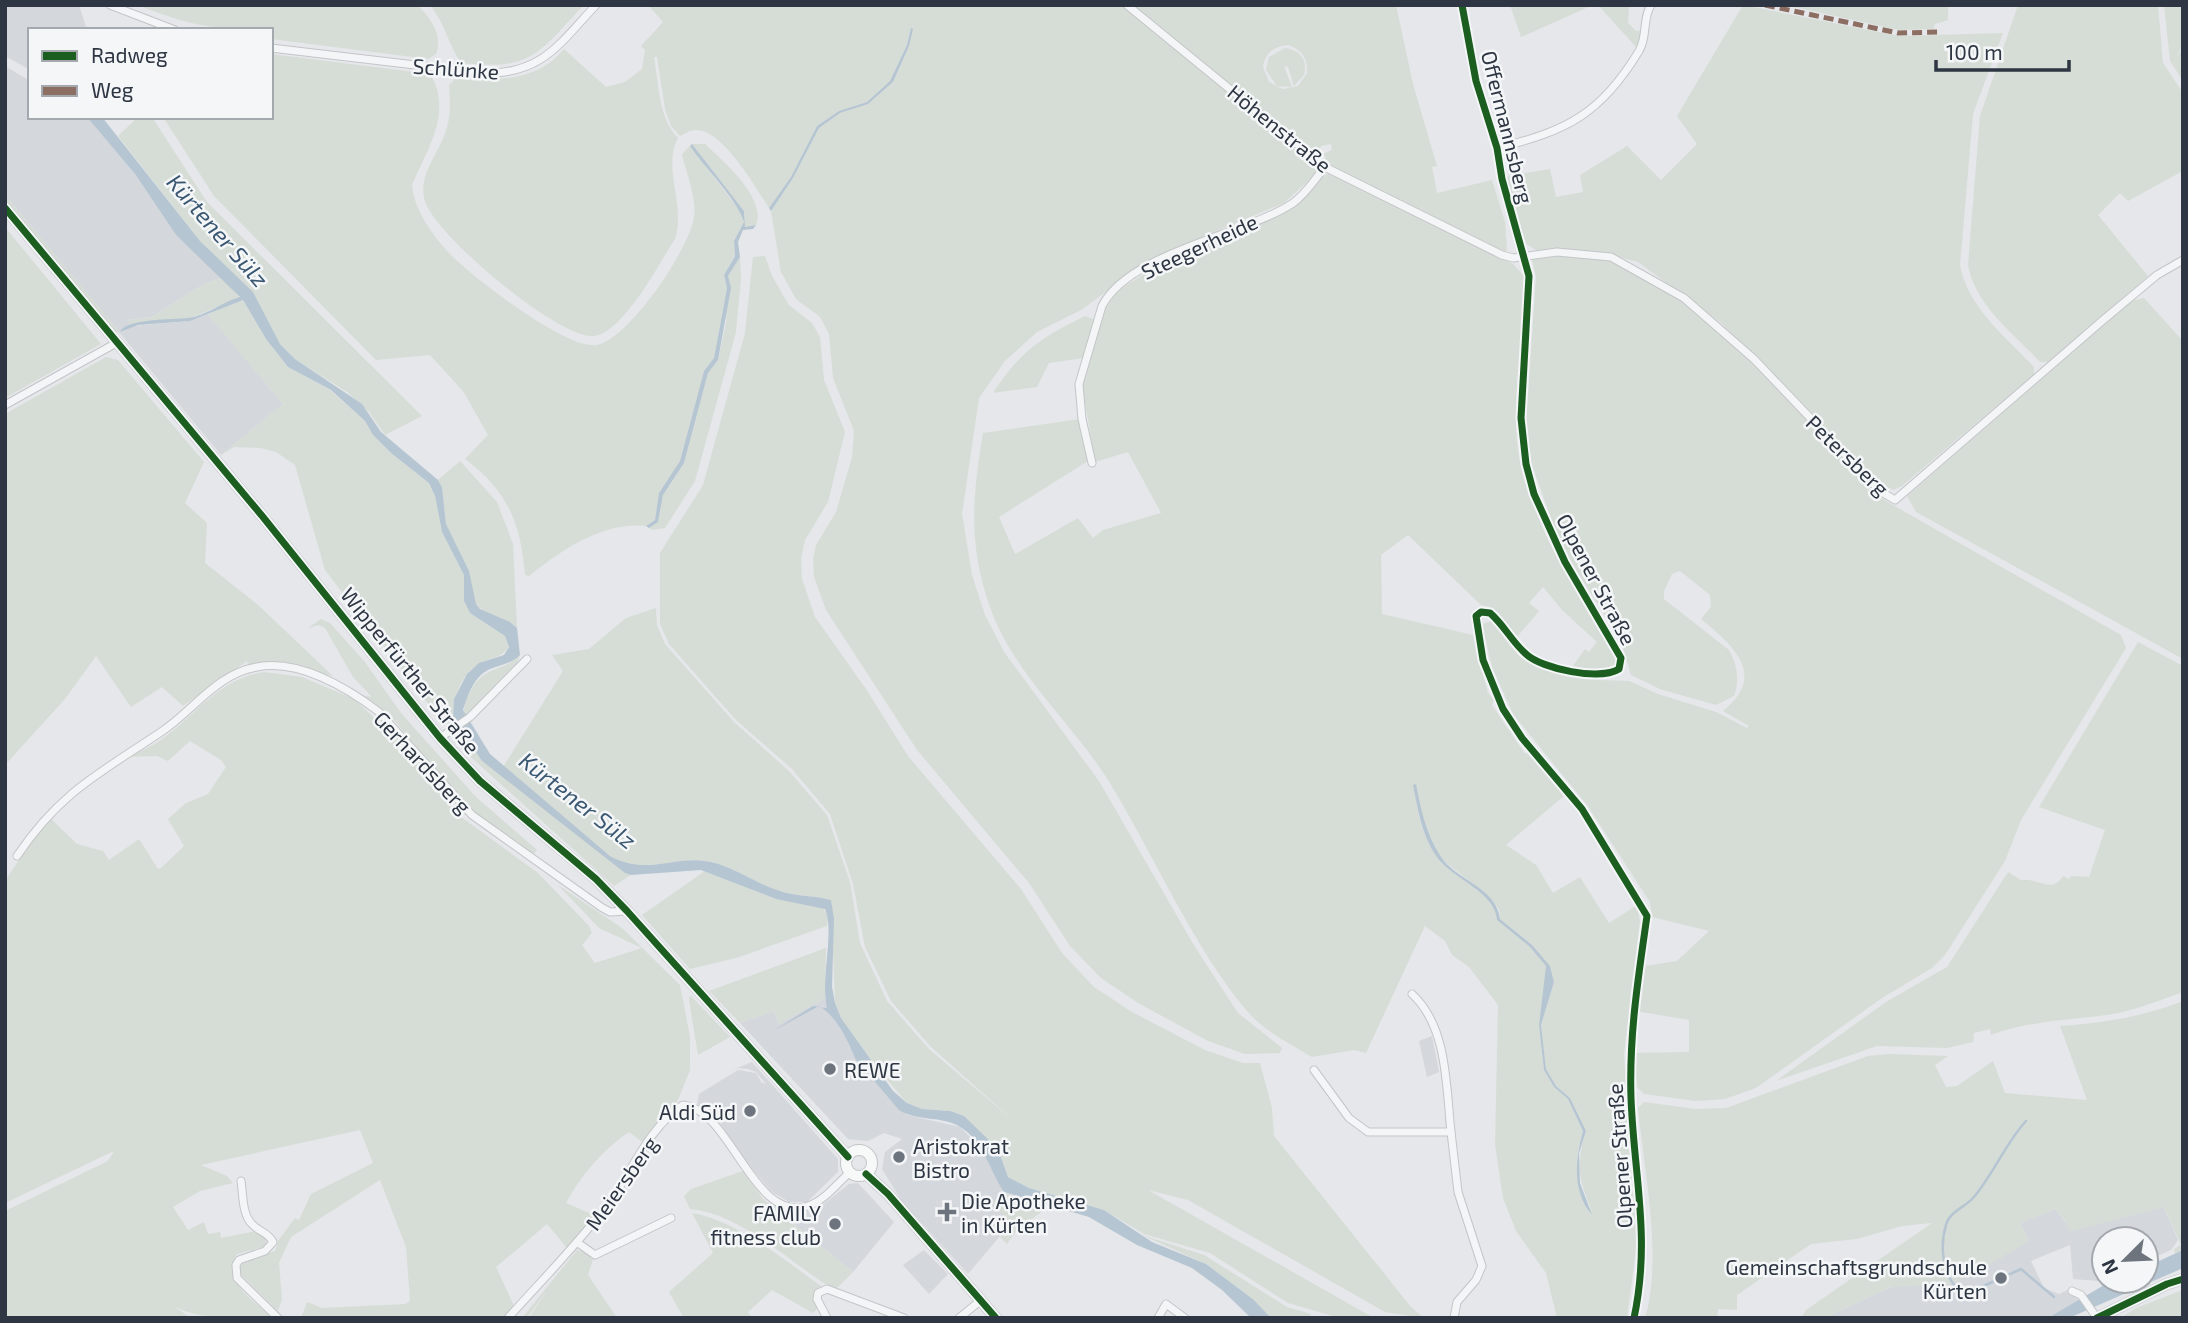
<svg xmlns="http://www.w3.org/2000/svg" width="2188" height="1323" font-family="'Exo 2',sans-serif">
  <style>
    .built { fill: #d4d7dc }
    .green { fill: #d6ddd6; fill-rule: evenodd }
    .water { fill: #b6c5d2 }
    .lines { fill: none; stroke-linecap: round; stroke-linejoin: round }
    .stream { stroke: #b6c5d2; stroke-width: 2.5 }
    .minor-casing { stroke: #c3c5c8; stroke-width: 9 }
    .tertiary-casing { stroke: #c3c5c8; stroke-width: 10 }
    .secondary-casing { stroke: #c3c5c8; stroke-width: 12 }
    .minor { stroke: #f4f5f6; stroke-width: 7 }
    .tertiary { stroke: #f4f5f6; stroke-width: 9 }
    .secondary { stroke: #f7f8f8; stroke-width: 10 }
    .quiet { stroke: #8d6e63; stroke-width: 5; stroke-dasharray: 10 5; stroke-linecap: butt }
    .cycleway-casing { stroke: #f4f6f8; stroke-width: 11 }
    .cycleway { stroke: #1b5e20; stroke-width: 7 }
    .poi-dot { fill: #6d747d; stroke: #f4f6f8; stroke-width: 2.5 }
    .labels { text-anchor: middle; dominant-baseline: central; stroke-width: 5; stroke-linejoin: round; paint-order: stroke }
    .street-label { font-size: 21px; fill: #2d3642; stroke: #f4f6f8 }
    .poi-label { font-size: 21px; fill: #2d3642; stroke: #f4f6f8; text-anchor: start }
    .water-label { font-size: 23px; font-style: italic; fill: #3a5772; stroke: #f4f6f8 }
  </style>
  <rect width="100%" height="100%" fill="#e5e7ea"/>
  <g class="built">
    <polygon points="5,5 79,5 87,30 30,30 30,70 5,56"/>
    <polygon points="5,66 30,81 30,117 90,120 135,174 176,235 222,278 202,285 152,317 128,320 133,326 190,321 208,314 283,404 221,455 5,195"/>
    <polygon points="825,998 828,1009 820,1005 829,1011 854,1050 856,1060 887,1096 907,1115 960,1127 983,1150 1004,1192 993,1203 1011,1223 968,1274 901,1200 882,1169 885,1152 902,1139 884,1133 868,1141 848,1139 740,1023 774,1011 779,1024"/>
    <polygon points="1432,1036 1439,1072 1427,1077 1419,1041"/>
    <polygon points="752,1062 838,1159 838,1172 807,1202 789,1202 771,1191 741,1156 719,1121 697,1104 699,1094 738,1070 756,1073 762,1083 766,1084 756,1072 748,1069 738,1068 727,1072"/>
    <polygon points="858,1183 894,1222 853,1272 767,1202 802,1213 820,1207 849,1184"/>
    <polygon points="2164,1207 2178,1240 2171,1250 2146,1261 2146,1239 2104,1239 2104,1278 2098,1281 2073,1279 2070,1245 2031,1261 2044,1288 2059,1294 2070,1289 2079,1301 2048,1318 1824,1318 1891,1287 2029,1241 2020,1223 2055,1209 2065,1221 2070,1231"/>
    <polygon points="924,1250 948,1274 929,1294 903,1265"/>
  </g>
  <g class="green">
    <path d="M138,5h279c14,12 26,31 19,49l-8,5 -157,-20v-9c-56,0 -81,-4 -133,-25z"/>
    <path d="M430,5h154c-46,48 -51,66 -123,58 -13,-19 -16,-40 -31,-58z"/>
    <path d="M648,5h475l193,159v10l-32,29 -87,36 -68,36 -48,35 -44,22 -32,29 -26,37 -17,116 10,61 13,40 19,37 95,129 96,166 43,66 44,35 -2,5 -35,1 -37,-13 -70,-38 -37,-25 -31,-32 -41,-63 -112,-133 -91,-140 -12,-33 -1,-18 3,-14 20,-33 16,-55 2,-26 -21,-53 -4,-44 -9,-17 -24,-18 -15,-27 -10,-61 22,-33 26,-50 21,-15 28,-9 25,-22 16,-36 2,-17 -4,16 -17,36 -23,21 -28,9 -22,15 -26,51 -22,31c-13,-20 -47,-80 -74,-78 -4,0 -11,4 -15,6l-9,-10 -6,-17 -8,-52h-3c5,28 4,60 24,81 -16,29 8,68 -3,101 -15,23 -52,94 -81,97 -34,4 -163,-103 -170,-138 -5,-26 17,-47 23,-71 4,-13 3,-28 2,-42l8,-8c39,4 80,5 107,-28l42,38 19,-5 17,-13 3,-19 -4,-4 22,-24z"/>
    <path d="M1134,5h262l17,79 24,82 -5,1 5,26 55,-13 13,42 2,28 -3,2 -178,-89 -1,-7 -4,-1 11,-5 -1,-6 -10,2 -4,9 -5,-3 -47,-35zM1288,45c14,4 20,14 19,28l-9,13 -15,3 -14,-7 -6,-15c2,-14 11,-21 25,-22z"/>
    <polygon points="1510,5 1593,5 1521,37"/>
    <polygon points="1598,5 1629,5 1628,23 1636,31 1642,30 1637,48"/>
    <path d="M1743,5l156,31 104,-3 -30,81 -13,151c8,43 45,71 74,102v7l-132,112 -9,4 -16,-9 -156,-158 -83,-61 -41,-11 -61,-1 -10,-6 -21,-67 45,-8 6,28 27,-5 -3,-17 47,-29 34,34 36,-36 -20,-28z"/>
    <polygon points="1785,5 1948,5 1948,20 1935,24 1934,29 1899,30"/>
    <path d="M2018,5h140l5,58 20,30v78l-55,30 -8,-8 -22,22 50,61 -100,86h-8c-27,-29 -65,-57 -72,-97l12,-149z"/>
    <polygon points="2164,5 2183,5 2183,45 2176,57 2183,48 2183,81 2170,61"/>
    <path d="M1285,48c15,2 23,12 19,27l-10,11 -6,-19 -4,-1 8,21 -15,-1 -11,-16 3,-13z"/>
    <path d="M271,54l159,20c23,37 -2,74 -18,111 2,25 21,51 38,69 21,22 118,97 147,91 32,-6 93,-97 97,-128 3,-19 -8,-44 -12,-63l8,-8 51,66 3,10 -10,19 1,14 -11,20 3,13 -13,70 -10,13 -24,90 -21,32 -4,27 -9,6c-42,-5 -85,24 -117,50l-4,-1c-4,-52 -18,-85 -60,-116l23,-24 -25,-44 -33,-36 -54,5 -162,-164 -51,-79h108z"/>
    <polygon points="138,117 152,117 207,202 422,416 385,435 369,412 347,392 295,359 280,344 223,264 200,241 118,136"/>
    <path d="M692,144h13c17,16 62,54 51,81l-11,2 -1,-16z"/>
    <path d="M1328,173l185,91 12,13 1,17c-5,61 -20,131 0,191 10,28 22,58 37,83 13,24 55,72 52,97l-17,6 -25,-5 12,-17 4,3 8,-10 -35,-32 -19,-23 -14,16 10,8 -22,26 -24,-29 -12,-3 -73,-70 -27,20 1,59 91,21 15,58 6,7 -2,5 33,49 4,-2 36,43 -59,50 30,20 17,28 27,-16 29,46 28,-18 3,16 -16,133 13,188 -10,76h-70l-11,-45 -30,-42 -13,-33 -8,-54 3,-139 -29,-38 -17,-12 -7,-14 -20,-15 -59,127 -12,-3 -42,7c-22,-13 -48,-26 -65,-46 -54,-64 -94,-158 -139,-231 -36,-57 -93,-105 -117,-170 -23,-64 -19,-111 -8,-177l97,-14 8,42 -89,56 16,37 63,-36 15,20 10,-8 58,-17 -33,-61 -33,10 -13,-78 26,-83 7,-9 57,-35 104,-43zM1414,785l9,37 18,37 44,34 14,16 1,10 32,26 18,22 4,15 -13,43 5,44 10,17 14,12 16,33c-11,34 -7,50 7,83 -17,-32 -21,-47 -10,-83l-15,-32 -14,-12 -10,-17 -5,-45 8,-59 -17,-19 -33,-27c-2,-27 -39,-39 -56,-58 -17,-19 -25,-52 -27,-77z"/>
    <polygon points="5,195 119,331 116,333 5,201"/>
    <polygon points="5,227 101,344 5,398"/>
    <path d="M765,256l7,20 17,29 23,18 8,14 4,43 21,52 -17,70 -23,38 -4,19 1,20 13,38 51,72 42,67 113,133 41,64 32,34 38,25 73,38 38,13h17l12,45 2,28 137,171 13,11 -39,-6 -197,-112 -40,-10 226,128h-34l-52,-15 -78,-50 -66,-19 -40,-24 -75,-22 -21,-11 -10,-28 -48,-38 -28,-2 -15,-6 -36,-42 -30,-43 -6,-15 -4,-103c-18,-5 -36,-3 -54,-10 -22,-7 -43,-23 -66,-28 -39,-8 -60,15 -101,-6l-107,-89 60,-96 -11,-16 37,-6 37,-31 30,-10 1,17 8,19 69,78 55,49 38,44 23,67 10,61 27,58 42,48 86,73 -85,-76 -39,-45 -26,-54 -12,-63 -23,-70 -38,-45 -56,-49 -31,-35 -36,-41 -9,-20v-71l43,-68 42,-152 8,-76z"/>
    <path d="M1569,256c15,1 32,0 47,7 97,41 181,144 249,221l21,17 235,134 5,13 -105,172 -16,41 -60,94 -13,13 -50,30 -126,90 -31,11 -29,2 -52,-7 -7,-7 -4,-34 56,-1v-32l-53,-9 9,-45 32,-5 32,-30 -57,-14 -2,-15 -63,-97 -74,-91 -21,-47 -10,-43 10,-3 27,35 17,11 63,13 30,1 29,13 58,18 31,16 2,-2 -26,-15c44,-36 12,-64 -22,-92l10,-12 -1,-12 -30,-24 -8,3 -8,17v8l65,51c8,15 11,30 5,46l-18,9 -56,-16 -29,-14 -10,-35 -48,-74 -19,-39 -23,-65 -5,-41 10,-144 -4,-18z"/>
    <polygon points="740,257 741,277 736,332 695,481 665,528 652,530 649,528 658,522 663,495 684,463 708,373 718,360 726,323 728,276"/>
    <polygon points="222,278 240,298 190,318 131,324 128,320 152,317 202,285"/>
    <polygon points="2144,298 2183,341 2183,659 1916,512 1907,496 2131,301"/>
    <path d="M243,300l23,39 22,28 42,23 35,31 8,14 18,18 38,30 6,13 7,36 22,43v26l6,12 35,23 4,11c-7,11 -18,10 -28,16 -22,11 -31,42 -26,59l-14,3 -12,-20 -104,-135 -30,-105 -19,-13 -15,-4 -27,-1 -13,8 62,-51 -75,-89 18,-10z"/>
    <path d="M1085,316l11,4 -12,38 -35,5 -12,24 -44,6c28,-42 47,-55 92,-77z"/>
    <polygon points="106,357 118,360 204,462 185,503 207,523 205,563 257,604 333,676 280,663 248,665 247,661 183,706 162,687 131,707 96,656 65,699 5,765 5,414"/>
    <path d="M460,461l37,41 16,42 4,84c-11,-12 -31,-11 -41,-24l-30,-80 -4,-37 -4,-7z"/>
    <polygon points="321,619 330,623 365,662 401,713 476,797 537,850 534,854 474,812 450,789 395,721 361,695 372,697 353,677 325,628 319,625 308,628"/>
    <path d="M2138,642l45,24v326c-28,10 -55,21 -84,24 -36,4 -73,6 -108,19l-1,-6 -16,4 -1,9 -26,6 -70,-2 -101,35 110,-79 61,-35 61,-95 13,8c17,-3 30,15 42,-4l6,3 2,-3 18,1 16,-47 -66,-23z"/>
    <path d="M520,655c-8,26 -36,44 -56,61 -1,-8 1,-14 5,-22 14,-30 32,-20 51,-39z"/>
    <path d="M264,672l38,5 52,22 45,42 58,73 81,59 51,53 3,7 -10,12 13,18 47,-15 -43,-20 -41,-43 64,43 58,57 10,52v33l-14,35 -31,39 -16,-12c-25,17 -49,44 -63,71l28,12 -27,33 -20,-24 -51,43 18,39 -8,12h-205l6,-16 15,6 83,-4 5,-3 -4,-54 -26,-67 -89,57 -12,26 3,36 -4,12 -37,-36 -1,-9 7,-6 28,-9 3,-10 17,-23 4,2 12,-26 62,-31 -13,-33 -159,35 26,11 6,7 -33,8 -27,16 15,23 16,-8 4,12 12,-2 1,6 35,-7 10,7v8l-29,8c-17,27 17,46 35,64 -30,0 -71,2 -97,-11l13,9 24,2h-207v-107l103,-50 6,-10 -109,52v-322l31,-47 14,-16 27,26 26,7 6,9 30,-21 19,30 3,-1 23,-22 -16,-27 18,-16 22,-9 18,-27 -5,-7 -31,-19 -22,20 -11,-5 -29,1c13,-6 27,-12 38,-21 34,-25 53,-57 98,-64z"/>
    <polygon points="462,728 482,761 631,875 614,886 454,742"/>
    <polygon points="705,871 776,899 821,906 828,915 827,926 736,958 690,969 642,915"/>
    <polygon points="826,948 825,998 779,1024 774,1011 740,1023 709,991"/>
    <polygon points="690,995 730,1037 698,1055 689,1000"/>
    <path d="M2183,1001v249l-8,4 -1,-5 7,-4 -17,-38 -95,25 -4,-12 -10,-11 -35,14 9,18 -58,35 -22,8 -58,3 -67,31h-23l5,-8 126,-87 -30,3 -45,13 -46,5 -74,51v15l-19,-1 -1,9h-72c18,-60 -1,-147 -7,-210l6,-6 52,7 30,-1 142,-52 21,-2 59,2 -13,9 11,22 11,-1 36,-25 12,32 82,7 -27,-74c44,-3 82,-9 123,-25z"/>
    <path d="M743,1171l20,28 90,73 -18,18c-43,-25 -94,-77 -145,-81l-6,-13 7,-7z"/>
    <polygon points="1004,1192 1048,1207 1017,1230 1007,1244 1000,1237 1011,1223 992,1203"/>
    <path d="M692,1213c43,7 95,48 130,74l-8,14 4,7 -5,5 -41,-23 -24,22 4,6h-68l-15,-26 44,-39z"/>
    <polygon points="1142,1235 1204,1255 1287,1307 1311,1314 1309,1318 1271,1318 1254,1300 1206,1264"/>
    <polygon points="577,1250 586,1253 593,1260 588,1275 617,1318 529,1318 547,1290 527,1318 522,1318"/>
    <polygon points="2183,1290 2183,1318 2121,1318 2136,1308"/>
  </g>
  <g class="water">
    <polygon points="911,28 913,29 909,46 893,82 868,104 840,113 819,128 793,178 771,211 769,208 791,177 817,126 839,111 867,102 890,81 907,45"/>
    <path d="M87,117h15l98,124 53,51 27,52 15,15 67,45 19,28 57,48 4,7 4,37 23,47 7,33 4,5 30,13 7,6 3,27c-9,9 -18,9 -30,14 -16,7 -22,26 -27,41l27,44 120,102c41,21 62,-2 101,6 23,5 44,21 66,28 18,7 36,5 54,10l3,19 -2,68 3,16 6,15 52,73 14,12 15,6 28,2 14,5 34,33 10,28 21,11 75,22 48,32 54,22 48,36 17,18h-20l-29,-28 -30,-22 -55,-23 -48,-28 -85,-25c-16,-24 -22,-58 -52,-69 -17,-6 -37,-3 -53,-13l-43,-50c-7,-17 -19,-44 -37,-54l-46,25 40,-25 14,2c-7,-29 8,-76 -2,-99l-49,-10 -75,-29 -70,5 -6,-2 -143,-112 -29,-43 1,-19 13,-25 12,-11 25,-8 5,-8 -4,-11 -35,-23 -6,-12v-26l-22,-43 -7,-36 -6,-13 -38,-30 -18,-18 -8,-14 -34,-31 -43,-23 -22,-28 -23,-39 -53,21 -52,4 -18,7c6,-14 52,-12 68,-14 18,-2 34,-16 52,-21l-64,-62 -41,-61z"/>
    <path d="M692,144l52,67 1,16 11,-2 -3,4 -10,1 -5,12 2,15 -12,19 3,12 -13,72 -10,13 -24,90 -21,32 -5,27 -9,6 -3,-2 9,-6 4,-27 21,-32 24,-90 10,-13 13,-70 -3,-13 11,-19 -1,-15 10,-19c-7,-23 -39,-54 -54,-76z"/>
    <path d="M1416,784c5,26 10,50 25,73 15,23 56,31 59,62l32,26 18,21 4,16 -13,43 5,44 10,17 14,12 16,33 -7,22 1,30 12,32c-20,-23 -17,-56 -9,-84l-15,-32 -14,-12 -10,-17 -5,-45 7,-59 -16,-19 -33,-27c-2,-27 -39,-39 -56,-58 -18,-20 -23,-51 -28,-77z"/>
    <polygon points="2183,1250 2183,1268 2069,1318 2048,1318 2111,1281 2146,1281 2146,1267"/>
  </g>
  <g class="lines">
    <path class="stream" d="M2026,1121c-21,23 -33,54 -53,77 -9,10 -23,13 -27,27 -6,19 -4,47 10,62l23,1 42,-19 33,28"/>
    <defs>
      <g id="minor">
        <polyline points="110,5 175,30"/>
        <polyline points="1127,5 1325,167 1345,177 1502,255 1513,258 1557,252 1611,257 1684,298 1754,359 1880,491 1895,500 2102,321 2157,275 2183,260"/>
        <path d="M271,48l212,25c59,2 77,-30 113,-68"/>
        <path d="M1497,148c70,-17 104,-34 142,-97 9,-15 3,-32 12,-46"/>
        <polyline points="5,405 118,342"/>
        <path d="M1092,463l-10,-44 -3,-35 23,-78c28,-54 143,-71 191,-103 13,-9 22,-24 32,-36"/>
        <polyline points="440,738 470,717 527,659"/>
        <path d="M17,856c43,-64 83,-83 144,-124 32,-21 55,-58 96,-65 42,-8 90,21 122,45l93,103 129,92 9,5 17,-1"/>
        <path d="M1412,994c36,33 34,93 39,138"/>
        <polyline points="1314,1070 1349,1118 1368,1132 1451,1132 1458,1192 1482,1266 1476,1280 1457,1302 1454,1318"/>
        <path d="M241,1181c2,12 1,34 11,43 7,8 16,8 21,18l-8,9 -26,9 -3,5 1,13 41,40"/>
        <polyline points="578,1243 595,1255 671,1218"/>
        <polyline points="2072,1291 2081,1295 2097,1318"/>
        <path d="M508,1318c34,-38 70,-74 100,-114 24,-32 40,-76 75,-99 48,4 70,119 125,101 16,-5 30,-23 42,-34"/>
        <polyline points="827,1318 817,1299 818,1293 827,1289 904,1318"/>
        <polyline points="959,1318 980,1301"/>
        <polyline points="1158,1318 1166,1304 1185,1318"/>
      </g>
      <path id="tertiary" d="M1462,5l14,76 21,67 5,31 27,97 -8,142 5,46 8,30 31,68 56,96 -2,11c-19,12 -77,0 -93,-15 -14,-12 -22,-29 -36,-41l-9,-1 -5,4 7,44 20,49 19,29 60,71 65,107c-9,63 -18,119 -16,182 3,79 20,140 3,220"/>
      <g id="secondary">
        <polyline points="5,208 263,517 440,738 480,781 596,879 627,911 848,1157"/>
        <circle cx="859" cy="1163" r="13"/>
        <polyline points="866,1174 888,1194 996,1318"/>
        <polyline points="2097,1318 2167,1284 2183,1279"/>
      </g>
    </defs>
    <use href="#minor" class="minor-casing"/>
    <use href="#tertiary" class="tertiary-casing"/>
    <use href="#secondary" class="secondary-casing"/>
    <use href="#minor" class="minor"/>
    <use href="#tertiary" class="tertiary"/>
    <use href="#secondary" class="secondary"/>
    <polyline class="quiet" points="1765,5 1898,33 1939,32"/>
    <defs>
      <g id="cycleway">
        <path d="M1462,5l14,76 21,67 5,31 27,97 -8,142 5,46 8,30 31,68 56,96 -2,11c-19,12 -77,0 -93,-15 -14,-12 -22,-29 -36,-41l-9,-1 -5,4 7,44 20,49 19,29 60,71 65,107c-9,63 -18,119 -16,182 3,79 20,140 3,220"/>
        <polyline points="5,208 263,517 440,738 480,781 596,879 627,911 848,1157"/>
        <polyline points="866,1174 888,1194 996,1318"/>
        <polyline points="2097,1318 2167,1284 2183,1279"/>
      </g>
    </defs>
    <use href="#cycleway" class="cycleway-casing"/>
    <use href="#cycleway" class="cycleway"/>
  </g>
  <g class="poi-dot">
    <circle cx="830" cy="1069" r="7"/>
    <circle cx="750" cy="1111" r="7"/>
    <circle cx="899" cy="1157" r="7"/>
    <path d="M943.5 1201.5h7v7h7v7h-7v7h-7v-7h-7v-7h7z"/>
    <circle cx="835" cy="1224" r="7"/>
    <circle cx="2001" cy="1278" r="7"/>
  </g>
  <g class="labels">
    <g class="street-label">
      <text transform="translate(456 68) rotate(4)">Schlünke</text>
      <text transform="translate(1508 127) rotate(76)">Offermannsberg</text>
      <text transform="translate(1280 128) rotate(39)">Höhenstraße</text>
      <text transform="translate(1199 246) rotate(-25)">Steegerheide</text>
      <text transform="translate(1848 455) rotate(44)">Petersberg</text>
      <text transform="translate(1597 579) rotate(62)">Olpener Straße</text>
      <text transform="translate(411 670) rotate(51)">Wipperfürther Straße</text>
      <text transform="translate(423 762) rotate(47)">Gerhardsberg</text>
      <text transform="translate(1619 1156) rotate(-94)">Olpener Straße</text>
      <text transform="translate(621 1183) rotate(-55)">Meiersberg</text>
    </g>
    <g class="poi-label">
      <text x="844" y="1069">REWE</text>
      <text x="736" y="1111" text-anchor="end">Aldi Süd</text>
      <text x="913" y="1145">Aristokrat<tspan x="913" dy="24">Bistro</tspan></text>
      <text x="961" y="1200">Die Apotheke<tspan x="961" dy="24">in Kürten</tspan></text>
      <text x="821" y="1212" text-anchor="end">FAMILY<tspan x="821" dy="24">fitness club</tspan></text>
      <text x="1987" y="1266" text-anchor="end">Gemeinschaftsgrundschule<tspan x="1987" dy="24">Kürten</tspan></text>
    </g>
    <g class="water-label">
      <text transform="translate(218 230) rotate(49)">Kürtener Sülz</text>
      <text transform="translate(578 800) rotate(38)">Kürtener Sülz</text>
    </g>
  </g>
  <rect width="2188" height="1323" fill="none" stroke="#2d3642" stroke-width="14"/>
  <rect x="28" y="28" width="245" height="91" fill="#f4f6f8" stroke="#a4a9af" stroke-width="2"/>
  <rect x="42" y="51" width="35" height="10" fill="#1b5e20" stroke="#a4a9af" stroke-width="2"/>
  <text x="91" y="63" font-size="21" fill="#2d3642">Radweg</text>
  <rect x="42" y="86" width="35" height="10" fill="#8d6e63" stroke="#a4a9af" stroke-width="2"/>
  <text x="91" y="98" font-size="21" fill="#2d3642">Weg</text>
  <g transform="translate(2125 1260) rotate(246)"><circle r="33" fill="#f4f6f8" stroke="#a4a9af" stroke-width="2"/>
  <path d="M0-5L12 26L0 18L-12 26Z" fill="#6d747d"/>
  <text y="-10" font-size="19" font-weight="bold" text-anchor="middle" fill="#2d3642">N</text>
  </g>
  <path d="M1936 60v10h133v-10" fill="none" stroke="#2d3642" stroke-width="3.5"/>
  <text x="1946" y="60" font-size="21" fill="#2d3642" stroke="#f4f6f8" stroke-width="5" paint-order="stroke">100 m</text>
</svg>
